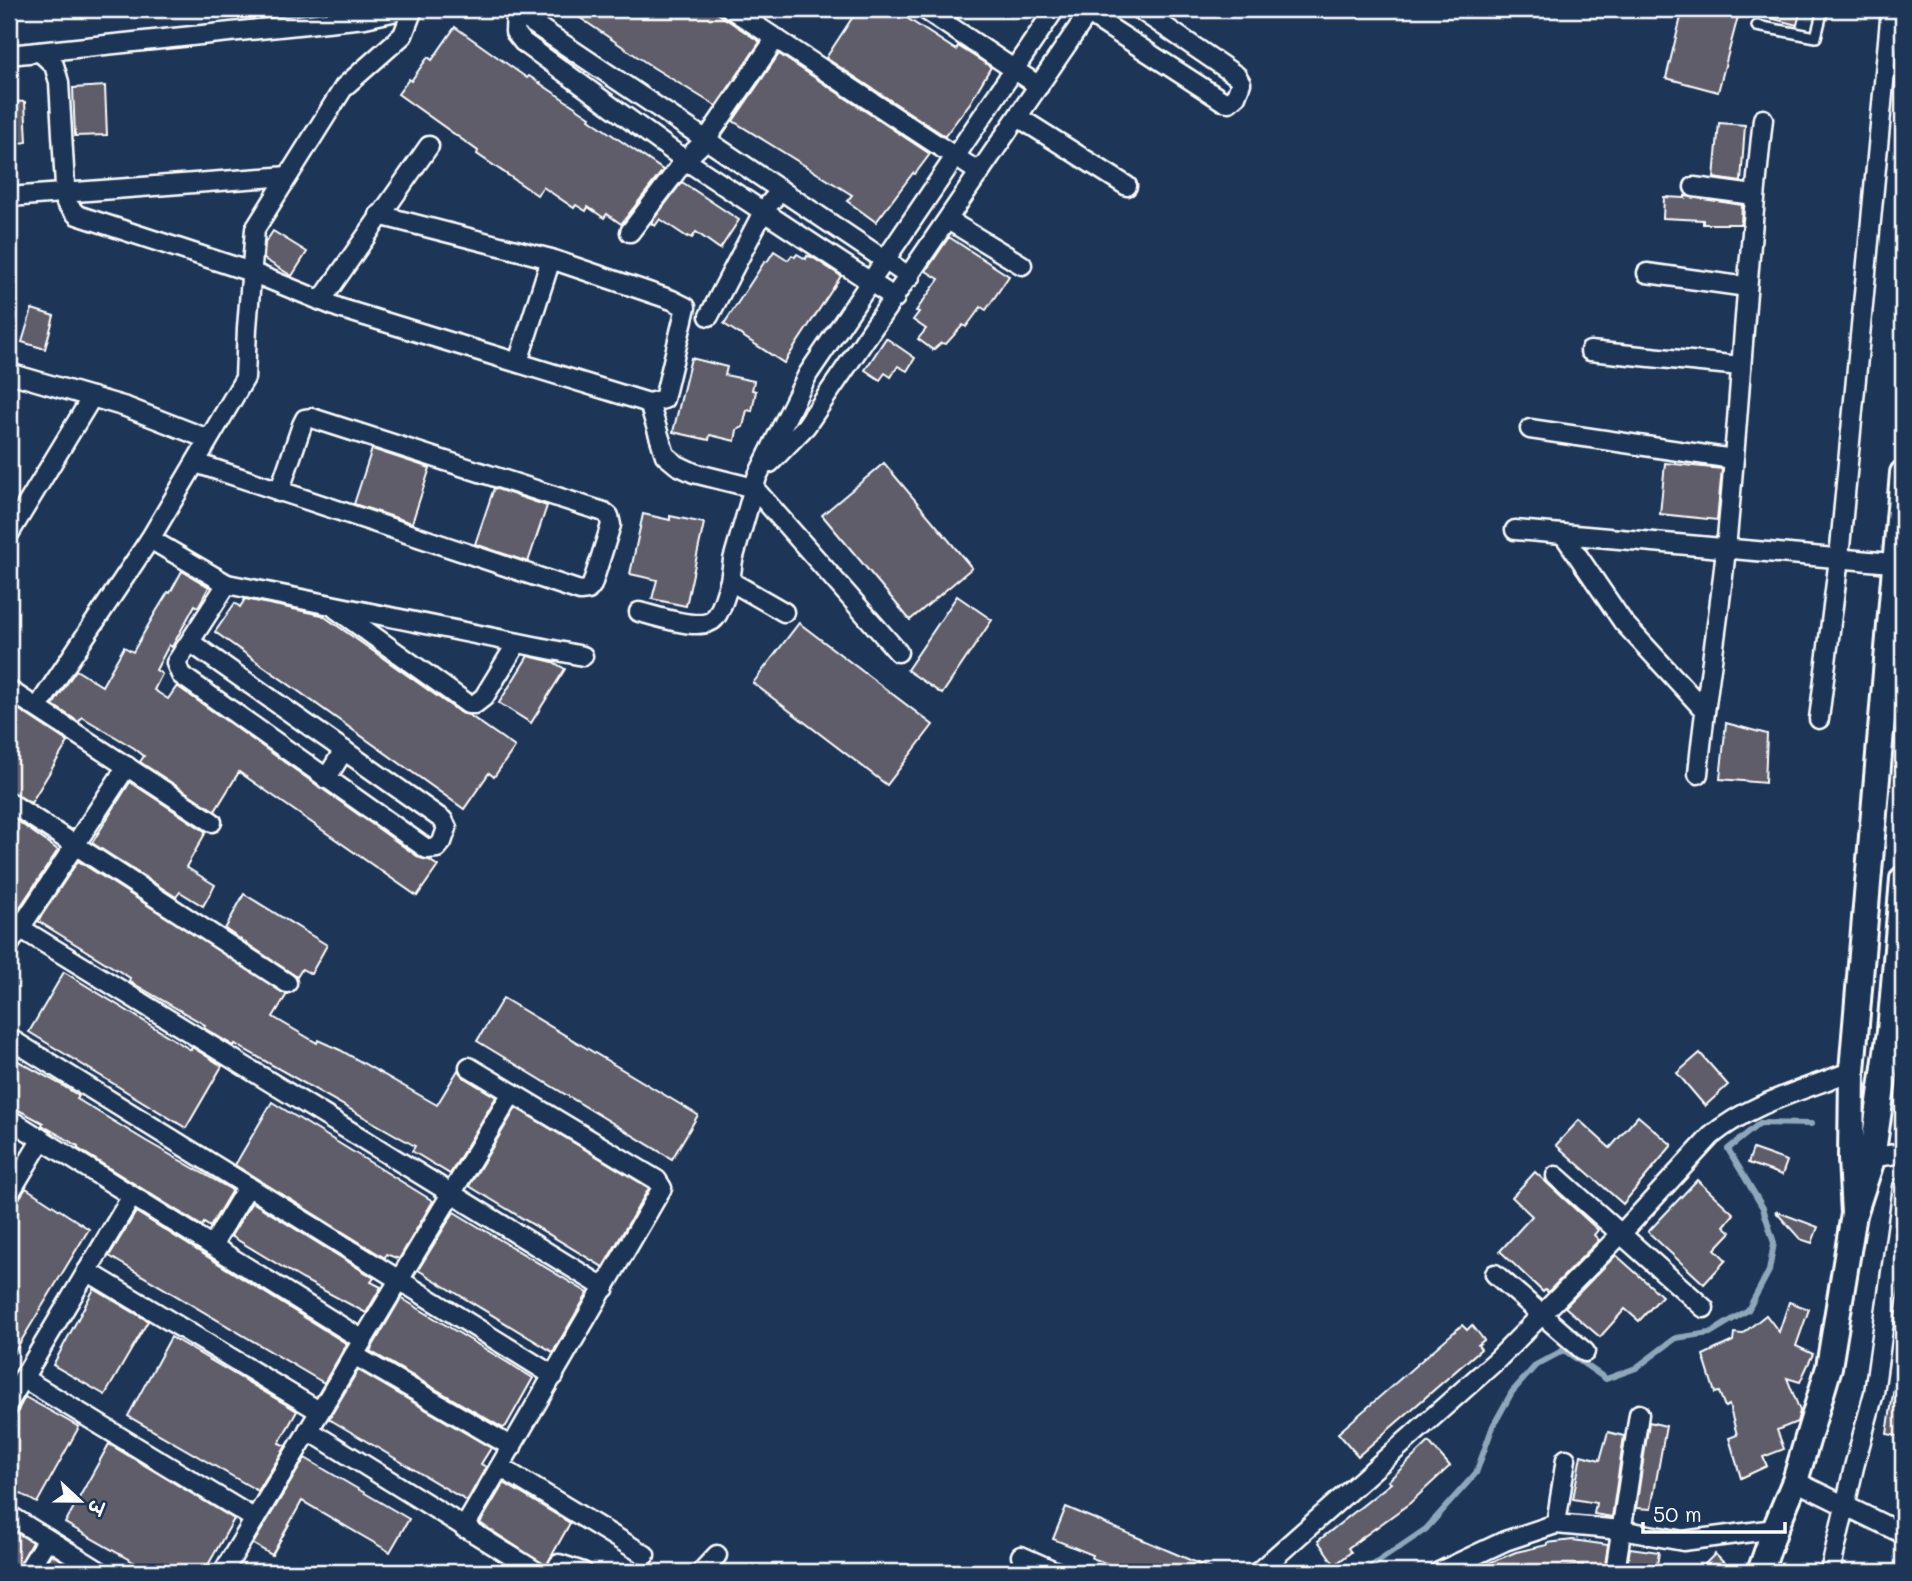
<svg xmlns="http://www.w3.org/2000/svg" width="1912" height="1581" font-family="Mali,'Playpen Sans Deva',sans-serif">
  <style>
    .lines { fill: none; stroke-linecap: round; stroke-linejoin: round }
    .stream { stroke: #8fa7ba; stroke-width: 6 }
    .building { fill: #5e5d69; stroke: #fff; stroke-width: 2 }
    .lane-casing { stroke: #fff; stroke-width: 14 }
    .street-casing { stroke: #fff; stroke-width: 23 }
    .secondary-casing { stroke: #fff; stroke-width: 30 }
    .lane { stroke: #1d3557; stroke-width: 9 }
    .street { stroke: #1d3557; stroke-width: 18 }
    .secondary { stroke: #1d3557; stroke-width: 24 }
  </style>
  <rect width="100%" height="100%" fill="#1d3557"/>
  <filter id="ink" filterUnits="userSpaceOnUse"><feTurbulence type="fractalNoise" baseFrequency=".0143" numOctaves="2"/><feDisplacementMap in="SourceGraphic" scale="14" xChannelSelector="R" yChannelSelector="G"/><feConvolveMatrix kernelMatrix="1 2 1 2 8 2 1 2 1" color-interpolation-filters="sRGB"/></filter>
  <g filter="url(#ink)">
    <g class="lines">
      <polyline class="stream" points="1363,1572 1426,1529 1476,1473 1493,1426 1512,1392 1536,1365 1564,1350 1606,1379 1636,1368 1676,1338 1710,1333 1748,1310 1769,1271 1774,1243 1763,1208 1728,1149 1760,1123 1811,1124"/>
    </g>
    <g class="building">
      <polygon points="567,9 711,9 760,42 716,106 654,68"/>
      <polygon points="858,9 893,9 956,50 958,46 991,67 970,103 945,136 826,58"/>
      <polygon points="1683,9 1740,9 1718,92 1666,78"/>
      <polygon points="1756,9 1801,9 1797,25 1755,14"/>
      <polygon points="455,27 527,78 529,76 590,117 589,119 663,170 621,224 607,214 604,218 588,207 586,211 576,205 574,208 543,187 537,195 477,154 478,151 398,94 409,79 411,81 428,57 432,60"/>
      <polygon points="779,54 930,154 915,174 913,173 876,222 847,201 852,195 733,121"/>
      <polygon points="105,86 107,135 75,136 73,88"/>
      <polygon points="9,101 25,102 27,142 9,145"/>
      <polygon points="1719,123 1745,125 1741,182 1714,178"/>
      <polygon points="682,182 739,220 720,249 696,232 692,238 688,236 687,237 660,219 655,226 651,223"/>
      <polygon points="1685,196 1742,205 1741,224 1703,224 1703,220 1663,218 1664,197 1685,198"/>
      <polygon points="273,231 307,252 292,276 264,259 265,243"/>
      <polygon points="949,237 1009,276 986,310 981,307 966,327 963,325 946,344 941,343 933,350 918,339 926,329 913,320 919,312 916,311 939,279 926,271"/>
      <polygon points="774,251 788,260 792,255 795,257 797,254 806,259 807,256 812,257 841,276 784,363 724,324 765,261 767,262"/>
      <polygon points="32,309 54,316 45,349 22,342"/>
      <polygon points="886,338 915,358 907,371 898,366 891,377 885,373 880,380 865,370"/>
      <polygon points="691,358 727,367 725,375 754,381 752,390 756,391 752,411 747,410 743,427 737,430 735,441 710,435 709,440 673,432"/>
      <polygon points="372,449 430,468 412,523 354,504"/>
      <polygon points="884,463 972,568 910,620 822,515"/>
      <polygon points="1665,463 1722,469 1717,520 1660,514"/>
      <polygon points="494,488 547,506 528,562 475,544"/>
      <polygon points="643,514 670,520 670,516 704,523 686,606 652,599 657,580 630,574"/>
      <polygon points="182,571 209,587 198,607 195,605 172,647 169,645 156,670 162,674 154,690 168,699 177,686 420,858 429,860 438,866 417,896 239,772 215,811 140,762 144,756 134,748 82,717 79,722 53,705 76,670 102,686 124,647 133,652 154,615 168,592 170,593"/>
      <polygon points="957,596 992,620 942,694 907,670"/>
      <polygon points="245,599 322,615 461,713 469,715 515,747 494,777 489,773 464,809 215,632 235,603 240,607"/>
      <polygon points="799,623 933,725 887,785 753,683"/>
      <polygon points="528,656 553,662 565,669 531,723 499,703"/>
      <polygon points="9,703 68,742 31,803 9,791"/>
      <polygon points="1726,723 1767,734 1765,783 1720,779"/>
      <polygon points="130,782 206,832 186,867 215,885 203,906 180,892 176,897 92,843"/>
      <polygon points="9,815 58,850 18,910 9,904"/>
      <polygon points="78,861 287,994 273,1017 317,1043 318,1040 340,1050 437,1105 458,1070 463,1077 496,1097 450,1174 412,1151 415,1146 235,1044 234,1046 204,1028 205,1025 129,981 130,978 38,921"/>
      <polygon points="244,894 327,945 311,974 302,969 297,977 225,929"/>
      <polygon points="64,972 191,1050 192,1047 222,1066 186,1128 29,1032"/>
      <polygon points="503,998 698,1115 672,1159 477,1041"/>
      <polygon points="1700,1053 1728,1085 1705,1106 1677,1073"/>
      <polygon points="9,1056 60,1084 79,1096 77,1099 146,1141 232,1190 210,1227 204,1223 202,1226 77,1148 78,1146 42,1125 43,1123 9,1105"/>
      <polygon points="272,1102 433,1201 399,1259 386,1254 385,1258 235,1165"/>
      <polygon points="516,1108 649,1188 603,1267 469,1186"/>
      <polygon points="1638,1116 1672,1145 1623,1204 1556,1145 1579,1120 1610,1148"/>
      <polygon points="1753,1149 1787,1161 1782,1175 1748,1163"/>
      <polygon points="1535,1172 1598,1230 1594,1235 1599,1240 1548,1292 1545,1290 1543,1292 1500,1251 1532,1216 1512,1197"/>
      <polygon points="1697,1180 1734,1214 1724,1226 1731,1232 1715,1249 1726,1260 1704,1284 1648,1232"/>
      <polygon points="26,1188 89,1229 9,1361 9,1208 18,1200"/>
      <polygon points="252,1202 374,1278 371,1282 381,1287 366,1313 302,1279 231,1236"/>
      <polygon points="1775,1211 1818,1227 1812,1243 1800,1239"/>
      <polygon points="136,1212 347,1344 324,1383 109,1256"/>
      <polygon points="454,1212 588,1293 553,1352 418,1270"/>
      <polygon points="1616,1255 1662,1296 1639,1321 1625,1309 1600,1337 1565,1307"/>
      <polygon points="94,1289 148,1321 105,1395 53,1365"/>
      <polygon points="401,1298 533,1378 506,1426 503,1428 370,1351"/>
      <polygon points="1789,1302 1809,1309 1796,1346 1813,1354 1800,1382 1787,1378 1800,1411 1797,1422 1777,1430 1784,1449 1763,1457 1767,1466 1741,1478 1729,1438 1737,1435 1729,1405 1725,1407 1719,1392 1715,1393 1703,1355 1733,1341 1734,1333 1742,1334 1766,1315 1779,1332"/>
      <polygon points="1462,1325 1467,1330 1472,1325 1484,1340 1478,1345 1481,1349 1358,1456 1338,1433"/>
      <polygon points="171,1337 297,1411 279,1443 286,1446 258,1491 128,1416"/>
      <polygon points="358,1370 491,1448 481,1464 486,1467 467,1501 329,1419"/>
      <polygon points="1894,1387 1903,1388 1903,1437 1887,1434"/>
      <polygon points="25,1397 79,1427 37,1503 9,1487 9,1427"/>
      <polygon points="1649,1422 1666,1426 1651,1509 1636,1508"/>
      <polygon points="1608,1432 1624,1436 1612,1517 1594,1514 1596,1503 1573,1499 1581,1455 1600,1460"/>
      <polygon points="1429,1442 1450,1466 1410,1503 1348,1548 1351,1552 1335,1565 1318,1541 1391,1483 1388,1481"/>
      <polygon points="109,1444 234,1519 204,1572 151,1572 65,1523"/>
      <polygon points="305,1458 409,1519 390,1552 302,1501 272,1555 253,1544"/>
      <polygon points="504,1483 570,1523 546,1566 480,1523"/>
      <polygon points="1066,1507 1104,1523 1218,1572 1129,1572 1092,1558 1093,1555 1053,1539"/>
      <polygon points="9,1528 32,1542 16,1572 9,1572"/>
      <polygon points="1573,1540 1608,1545 1604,1572 1582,1572 1583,1565 1549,1569 1550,1572 1467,1572 1516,1552 1547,1545 1547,1543"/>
      <polygon points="1630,1548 1659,1552 1656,1572 1626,1572"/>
      <polygon points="51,1554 80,1572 40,1572"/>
      <polygon points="1715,1554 1733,1572 1697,1572"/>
    </g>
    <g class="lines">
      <defs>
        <polyline id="lane" points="1757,26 1816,37 1823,9"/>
        <g id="street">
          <polyline points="516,9 515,32 523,42 685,160 895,298"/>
          <polyline points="731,9 980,173"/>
          <polyline points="924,9 1039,86"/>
          <polyline points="1081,9 1223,101 1229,102 1236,96 1241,83 1237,76 1139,9"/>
          <polyline points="516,12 910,277"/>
          <polyline points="40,52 54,65 59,82 66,203 77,215 251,272 339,308 649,403 664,399 686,307 672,300 551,259 379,215"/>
          <polyline points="9,55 365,18 406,9"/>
          <polyline points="1018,117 1127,186"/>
          <polyline points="1694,187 1754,195"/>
          <polyline points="9,197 288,176"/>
          <polyline points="948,220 1022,265"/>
          <polyline points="630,232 685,160 706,140 776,38"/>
          <polyline points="1647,273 1747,287"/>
          <polyline points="321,301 429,146"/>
          <polyline points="709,316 764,210 781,190"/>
          <polyline points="1590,351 1741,366"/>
          <polyline points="518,362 551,259"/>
          <polyline points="9,373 126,407 208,439"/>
          <polyline points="649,403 665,455 677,465 694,473 754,488 898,652"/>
          <polyline points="1530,429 1733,459"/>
          <polyline points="196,463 580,591 588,590 592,585 611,525 609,516 604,512 312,418 305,419 302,425 279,492"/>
          <polyline points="770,463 806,426 1091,9"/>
          <polyline points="1515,530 1563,534"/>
          <polyline points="9,534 92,397"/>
          <polyline points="150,539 227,584 583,656"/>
          <polyline points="336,609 468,704 475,704 484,697 517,643"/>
          <path d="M639,612c18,4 64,21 76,6 8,-10 11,-26 15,-37"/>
          <polyline points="784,612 730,581 733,560 757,477 808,374 1055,9"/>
          <polyline points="190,642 443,820 447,828 442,842 437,848 427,849 181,675 176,663 227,584"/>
          <polyline points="9,690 212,822"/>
          <polyline points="38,707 150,539 245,378 247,328 255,229 344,87 403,35 413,9"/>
          <polyline points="1704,710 1623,622 1563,534 1903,564"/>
          <polyline points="1819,719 1839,558 1891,9"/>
          <path d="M1698,774c7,-76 21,-151 28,-226 14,-143 21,-287 37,-429"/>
          <polyline points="326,779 344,750"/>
          <polyline points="9,802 287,983"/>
          <polyline points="20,928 605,1288"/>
          <polyline points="9,945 127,766"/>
          <polyline points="9,1038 554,1376"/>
          <polyline points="9,1119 363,1340"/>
          <polyline points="1861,1159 1903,1153"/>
          <polyline points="1556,1176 1704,1308"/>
          <polyline points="9,1194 42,1139"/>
          <polyline points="212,1246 248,1186"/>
          <polyline points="87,1271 319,1411"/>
          <polyline points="1495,1274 1585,1352"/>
          <polyline points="354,1355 512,1447"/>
          <polyline points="23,1378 255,1519"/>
          <polyline points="9,1402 132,1196"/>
          <polyline points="308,1430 537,1572"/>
          <polyline points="500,1467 645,1555"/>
          <polyline points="1795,1481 1903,1534"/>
          <polyline points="9,1515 101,1572"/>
          <polyline points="1556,1524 1566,1459"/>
          <polyline points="464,1528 662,1188 657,1180 469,1067"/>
          <polyline points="1021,1556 1057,1572"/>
          <polyline points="27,1572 47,1539"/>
          <polyline points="223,1572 512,1093"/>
          <polyline points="556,1572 559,1564 583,1572"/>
          <polyline points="701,1572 717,1555"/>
          <path d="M1258,1572l239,-212 124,-126 90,-98c39,-33 93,-46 141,-65"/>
          <polyline points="1439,1572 1505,1541 1556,1524 1621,1530 1683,1541 1775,1529"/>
          <polyline points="1615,1572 1639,1414"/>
          <polyline points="1830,1572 1854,1467 1874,1393 1903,1187"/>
        </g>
        <g id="secondary">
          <polyline points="1854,1214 1851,1159 1852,1071 1903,473"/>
          <polyline points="1760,1572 1775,1529 1795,1481 1829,1367 1854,1214 1872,1159 1890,1031 1903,879"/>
        </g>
      </defs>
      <use href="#lane" class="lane-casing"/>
      <use href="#street" class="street-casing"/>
      <use href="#secondary" class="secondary-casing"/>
      <use href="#lane" class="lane"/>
      <use href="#street" class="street"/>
      <use href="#secondary" class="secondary"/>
    </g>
  </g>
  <rect width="1912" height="1581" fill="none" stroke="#1d3557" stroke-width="35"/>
  <rect x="18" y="18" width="1877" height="1546" fill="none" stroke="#fff" stroke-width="2.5" filter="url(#ink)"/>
  <g transform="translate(80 1501) rotate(112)" stroke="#1d3557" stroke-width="5" paint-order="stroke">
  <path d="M0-5L12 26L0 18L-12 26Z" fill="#ffffff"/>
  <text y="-10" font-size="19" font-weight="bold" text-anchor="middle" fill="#ffffff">उ</text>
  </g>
  <path d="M1643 1522v10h142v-10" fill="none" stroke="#ffffff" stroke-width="3.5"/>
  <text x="1653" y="1522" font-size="21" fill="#ffffff" stroke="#1d3557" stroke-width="5" paint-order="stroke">50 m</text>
</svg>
